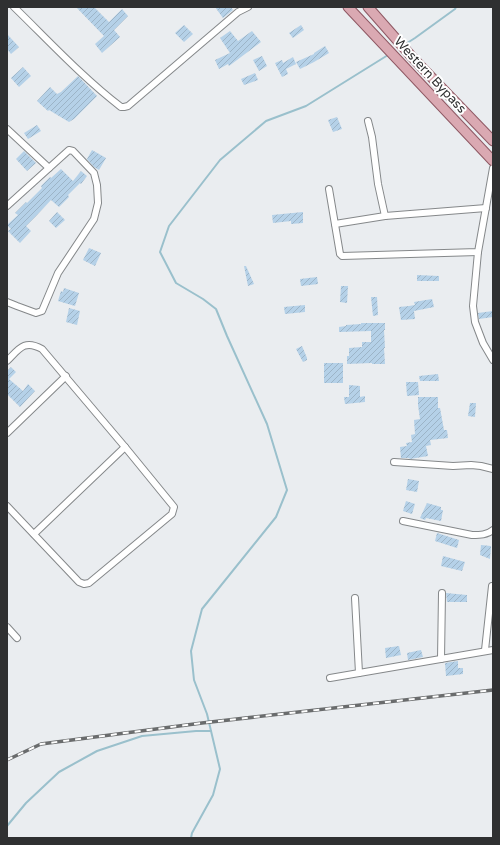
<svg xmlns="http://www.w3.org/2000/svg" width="500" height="845" font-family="'Varela Round',sans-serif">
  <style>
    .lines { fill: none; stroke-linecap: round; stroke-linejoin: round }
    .stream { stroke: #9ac0cc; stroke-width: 2 }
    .building { fill: url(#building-hatch) }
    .street-casing { stroke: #85888a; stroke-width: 8 }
    .primary-casing { stroke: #8f5964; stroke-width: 11 }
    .street { stroke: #fff; stroke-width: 6 }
    .primary { stroke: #daa9b2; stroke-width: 9 }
    .rail-casing { stroke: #6a6c6d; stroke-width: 3.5 }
    .rail { stroke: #fff; stroke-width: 2; stroke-dasharray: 6; stroke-linecap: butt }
    .labels { text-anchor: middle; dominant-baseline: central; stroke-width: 4; stroke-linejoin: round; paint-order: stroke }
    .street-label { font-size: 13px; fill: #2f3031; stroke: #fff }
  </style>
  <defs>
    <pattern id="building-hatch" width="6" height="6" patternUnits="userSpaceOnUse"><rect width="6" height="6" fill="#b5d1e8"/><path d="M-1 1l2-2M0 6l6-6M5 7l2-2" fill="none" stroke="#9cb4c7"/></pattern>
  </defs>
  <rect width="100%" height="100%" fill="#eaedf0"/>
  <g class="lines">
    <g class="stream">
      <polyline points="404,45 415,38 455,9 456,7"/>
      <polyline points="7,826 26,803 59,772 97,751 142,736 196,731 211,731"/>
      <polyline points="191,838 192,833 213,795 220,769 207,714 194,680 191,651 202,609 276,517 287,490 267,424 227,336 216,309 203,299 176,283 160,252 169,226 220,160 266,121 306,106 388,55"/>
    </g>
  </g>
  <g class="building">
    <polygon points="76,7 94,7 109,22 122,9 128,16 114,30 120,37 102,53 95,44 104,36"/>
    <polygon points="215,7 231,7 233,10 223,18"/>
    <polygon points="184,25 193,34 184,42 175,33"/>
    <polygon points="301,25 304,30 293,38 289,33"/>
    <polygon points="230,31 238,41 252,31 261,42 229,66 228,64 219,69 215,60 230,53 220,38"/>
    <polygon points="7,34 19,47 11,54 7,49"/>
    <polygon points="325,46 329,53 314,62 300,69 296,62 314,54 314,53"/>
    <polygon points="262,56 267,66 259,71 253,60"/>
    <polygon points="293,57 296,64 286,69 288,74 282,77 275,63 282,60 283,63"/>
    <polygon points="23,67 31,76 19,87 11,78"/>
    <polygon points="255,73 258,80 244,85 241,79"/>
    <polygon points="78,76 97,96 74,119 69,122 49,110 48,111 37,101 50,87 57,94 61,92"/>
    <polygon points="337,117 342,129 333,132 328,120"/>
    <polygon points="37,125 41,131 28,139 24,133"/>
    <polygon points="92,150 106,158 99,170 94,167 87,159"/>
    <polygon points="24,151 36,163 27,171 16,159"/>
    <polygon points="61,169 73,181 81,171 87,176 81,184 80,183 68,195 69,197 59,207 51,200 37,215 26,226 31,231 20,243 8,231 11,229 7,225 18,215 15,213 26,202 27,203 42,188 41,186 50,177 51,178"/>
    <polygon points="57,212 65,220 56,228 49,221"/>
    <polygon points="303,212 303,223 291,224 291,221 273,223 272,215"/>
    <polygon points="89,248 101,253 95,266 83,260"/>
    <polygon points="244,266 246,266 254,284 248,286"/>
    <polygon points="417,275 439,276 439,281 417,281"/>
    <polygon points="317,277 318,284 301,286 300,279"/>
    <polygon points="341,286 348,286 347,303 340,302"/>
    <polygon points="64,288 79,293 75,306 58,301 61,291 63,292"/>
    <polygon points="371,297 377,297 378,315 373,316"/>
    <polygon points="432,299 434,307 414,311 415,319 401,320 399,307 409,306 415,305 414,302"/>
    <polygon points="305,305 305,312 285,314 284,307"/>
    <polygon points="69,308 80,311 77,325 66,322"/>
    <polygon points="493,311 493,317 479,319 478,313"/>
    <polygon points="361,323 385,323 385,330 384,330 385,348 384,348 385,364 372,364 372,363 347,364 347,356 349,356 349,348 362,347 362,342 371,342 371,331 339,332 339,327 346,326 346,325 361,324"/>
    <polygon points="302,346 307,358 307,360 303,362 296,349"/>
    <rect x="324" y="363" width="19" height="20"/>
    <polygon points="11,367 16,372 9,379 23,391 28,384 35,391 20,407 7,394 7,371"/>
    <polygon points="438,374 439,381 420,381 419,376"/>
    <polygon points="406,382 418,382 419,395 407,396"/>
    <polygon points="349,385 360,386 360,397 365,396 365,402 345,404 344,397 349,397"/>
    <polygon points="418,397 438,397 438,408 440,408 444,430 447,430 448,438 430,440 431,445 426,446 428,456 410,459 409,458 401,458 400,447 407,446 406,443 412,442 411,435 415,434 414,420 420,419 418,405"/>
    <polygon points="470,403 476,403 475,417 468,416"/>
    <polygon points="408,479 419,481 417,492 406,490"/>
    <polygon points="406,501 415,504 412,514 403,511"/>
    <polygon points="427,503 441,507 441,510 443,510 441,521 426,518 425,520 420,518"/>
    <polygon points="437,533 459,540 457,548 435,541"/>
    <polygon points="481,545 491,546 490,559 480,555"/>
    <polygon points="443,556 465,562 462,571 441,566"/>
    <polygon points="446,593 467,595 467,602 447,602"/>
    <polygon points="399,646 401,655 386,658 385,648"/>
    <polygon points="421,650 423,657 408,660 407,653"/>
    <polygon points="458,661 458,668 463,668 463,674 446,676 445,663"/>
  </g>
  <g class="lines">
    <defs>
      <g id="street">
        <path d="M14,7c35,34 68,70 107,100h3l4,-1 110,-94 10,-5"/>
        <polyline points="368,121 372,137 378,184 385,216"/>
        <polyline points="7,129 49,168"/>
        <polyline points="329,189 340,254 342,256 478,252 493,168"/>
        <polyline points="7,206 69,150 73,151 94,173 97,185 98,203 94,219 58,273 42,311 36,313 17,306 7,302"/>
        <polyline points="335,224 385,216 486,208"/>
        <polyline points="478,252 473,306 475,322 483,343 493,360"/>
        <path d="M7,361c12,-12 17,-22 35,-12l83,98 49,60 -2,7 -83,69 -5,1 -5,-2 -72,-76"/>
        <polyline points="7,433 66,376"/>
        <polyline points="394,462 453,466 471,465 481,466 493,469"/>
        <path d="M403,521l69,14c8,0 15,0 21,-5"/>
        <polyline points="34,534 125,447"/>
        <polyline points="355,598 359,673"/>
        <polyline points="7,627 17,638"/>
        <polyline points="485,650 492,586"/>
        <polyline points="441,659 442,593"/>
        <polyline points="330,678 493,650"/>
      </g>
      <g id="primary">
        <polyline points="348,7 493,161"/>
        <polyline points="368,7 412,57 493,141"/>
      </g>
    </defs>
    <use href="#street" class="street-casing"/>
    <use href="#primary" class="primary-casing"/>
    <use href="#street" class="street"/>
    <use href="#primary" class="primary"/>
    <defs>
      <polyline id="rail" points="7,760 41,744 202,723 493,690"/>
    </defs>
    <use href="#rail" class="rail-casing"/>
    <use href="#rail" class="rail"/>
  </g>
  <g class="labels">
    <g class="street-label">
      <text transform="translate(430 75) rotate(47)">Western Bypass</text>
    </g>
  </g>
  <rect width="500" height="845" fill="none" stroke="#2f3031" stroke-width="16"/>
</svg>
